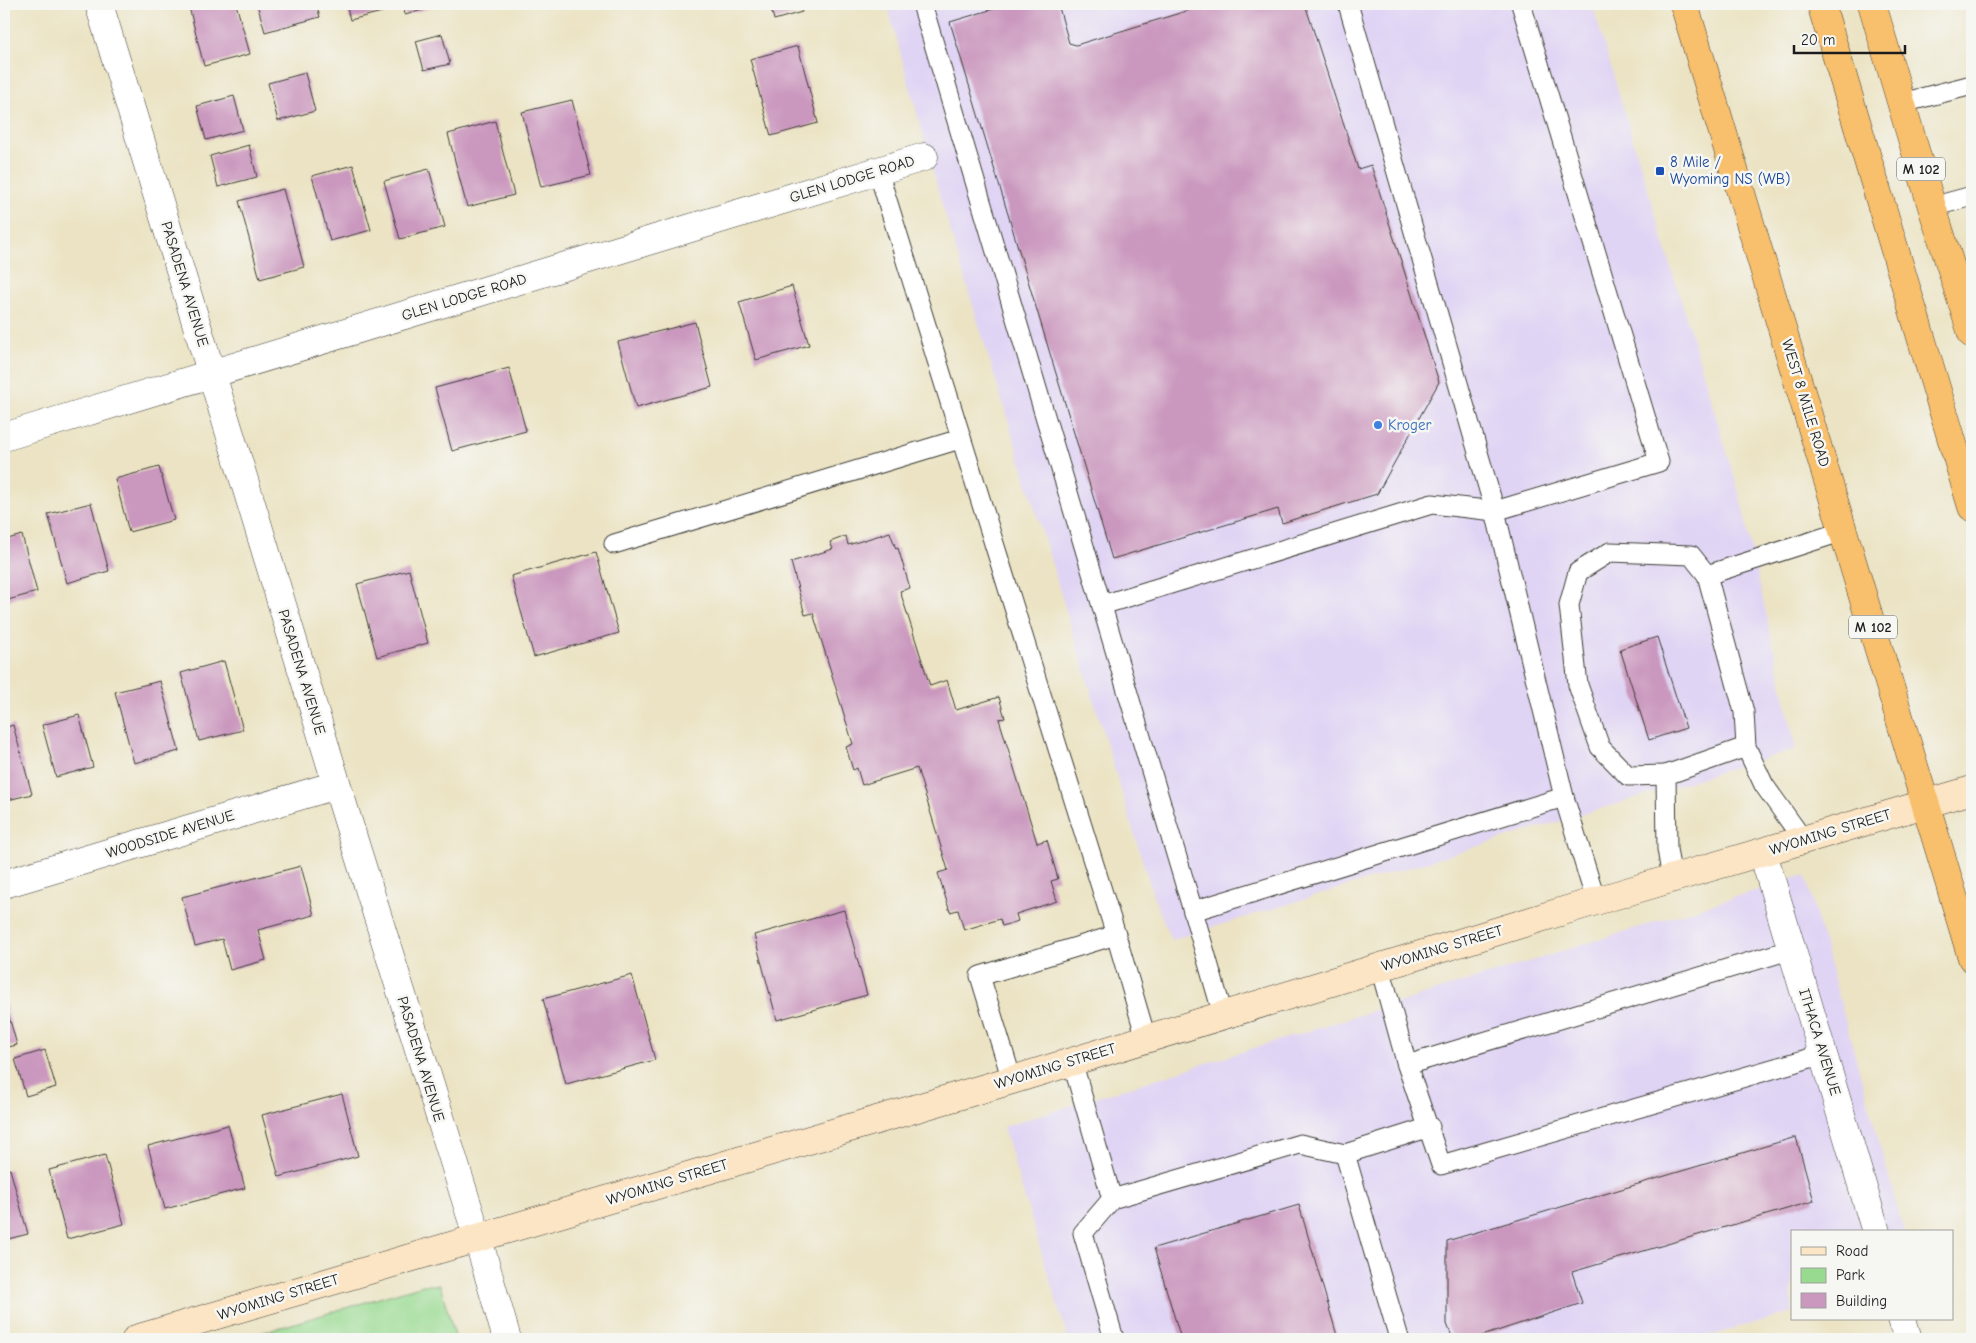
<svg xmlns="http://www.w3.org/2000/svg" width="1976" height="1343" font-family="'Comic Neue',sans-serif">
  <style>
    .built { fill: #e0d4f4 }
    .green { fill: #99da91; stroke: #5a7b56 }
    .building { fill: #ca97be }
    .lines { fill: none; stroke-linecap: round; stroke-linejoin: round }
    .lane-casing { stroke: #3b3a35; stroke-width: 21 }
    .street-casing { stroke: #3b3a35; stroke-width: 29 }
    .secondary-casing { stroke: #3b3a35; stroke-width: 29 }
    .highway-casing { stroke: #3b3a35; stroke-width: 29 }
    .lane { stroke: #fff; stroke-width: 19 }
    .street { stroke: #fff; stroke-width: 28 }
    .secondary { stroke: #fce5c4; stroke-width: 28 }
    .highway { stroke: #f8bf6c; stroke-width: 28 }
    .transit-dot { fill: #1a4fb4; stroke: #f6f6f2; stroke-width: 2 }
    .shop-dot { fill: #3f7fe0; stroke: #f6f6f2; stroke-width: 2 }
    .labels { text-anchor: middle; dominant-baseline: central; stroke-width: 5; stroke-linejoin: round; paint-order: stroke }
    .shield { fill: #f6f6f2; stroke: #5d5d5c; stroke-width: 1 }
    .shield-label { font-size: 14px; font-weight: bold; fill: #1c1c1c }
    .transit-label { font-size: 15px; fill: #164399; stroke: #f6f6f2; text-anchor: start }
    .street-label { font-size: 15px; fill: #1c1c1c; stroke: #f6f6f2 }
    .shop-label { font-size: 15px; fill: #366cbe; stroke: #f6f6f2; text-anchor: start }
  </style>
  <rect width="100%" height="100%" fill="#f6f6f2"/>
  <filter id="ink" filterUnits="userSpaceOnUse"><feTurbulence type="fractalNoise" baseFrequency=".02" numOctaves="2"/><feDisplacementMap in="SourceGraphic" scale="10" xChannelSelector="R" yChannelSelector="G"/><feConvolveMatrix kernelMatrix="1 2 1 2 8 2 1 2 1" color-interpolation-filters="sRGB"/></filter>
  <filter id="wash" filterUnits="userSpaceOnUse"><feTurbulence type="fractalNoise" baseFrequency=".0096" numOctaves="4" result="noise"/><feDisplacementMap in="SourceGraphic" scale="20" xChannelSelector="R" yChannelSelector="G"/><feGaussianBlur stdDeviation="1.12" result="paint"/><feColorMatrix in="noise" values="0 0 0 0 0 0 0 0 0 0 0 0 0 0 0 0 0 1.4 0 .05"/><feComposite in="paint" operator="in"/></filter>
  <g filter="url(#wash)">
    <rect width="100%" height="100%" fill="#ebe3c3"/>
    <g class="built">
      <polygon points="887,4 1592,4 1740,496 1796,749 1171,940 1153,895 941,201"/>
      <polygon points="1805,875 1904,1232 1792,1232 1792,1312 1700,1339 1068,1339 1003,1127"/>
    </g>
    <polygon class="green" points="423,1285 440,1285 456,1339 241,1339"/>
    <g id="blocks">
      <g class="building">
        <polygon points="201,4 236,4 250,54 204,66 189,7"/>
        <polygon points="257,4 316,4 320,17 265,32"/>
        <polygon points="346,4 392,4 394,9 350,20"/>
        <polygon points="403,4 444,4 405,15"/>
        <polygon points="770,4 800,4 802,12 774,20"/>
        <polygon points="1010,4 1058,4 1069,43 1076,45 1209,4 1305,4 1358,169 1371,165 1439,382 1377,494 1282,523 1278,509 1112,559 950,22"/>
        <polygon points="442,34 450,64 424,70 416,41"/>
        <polygon points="798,46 818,123 771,136 750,59"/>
        <polygon points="305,73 315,111 278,121 268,83"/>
        <polygon points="234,96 243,130 206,140 197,106"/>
        <polygon points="572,100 591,175 541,187 522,112"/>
        <polygon points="495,121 514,195 467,207 448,134"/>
        <polygon points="249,145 257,177 218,187 210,156"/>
        <polygon points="353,165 371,230 330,241 312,176"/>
        <polygon points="429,169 445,227 400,239 384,181"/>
        <polygon points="283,189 304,267 260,279 239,201"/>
        <polygon points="792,286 809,345 756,360 739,302"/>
        <polygon points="695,322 712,387 636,408 618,342"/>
        <polygon points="509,368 526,431 452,451 435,388"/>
        <polygon points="159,467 174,520 129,532 115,479"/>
        <polygon points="91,503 109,571 67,583 48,514"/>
        <polygon points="890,532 896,549 898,548 910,588 900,591 930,686 947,680 956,710 999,697 1005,718 999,719 1037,843 1047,840 1058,879 1051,881 1057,901 1016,914 1018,921 1002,926 1000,919 964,930 958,910 950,912 938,873 948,870 917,768 862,785 857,768 853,770 846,747 853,744 813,613 805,615 791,562 833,549 830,542 846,536 848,545"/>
        <polygon points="22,535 37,592 4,601 4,540"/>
        <polygon points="596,552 619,633 534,657 511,576"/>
        <polygon points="409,570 428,643 377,657 357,584"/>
        <polygon points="1657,637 1686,728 1649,740 1620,649"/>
        <polygon points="224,661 243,730 199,741 181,673"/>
        <polygon points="160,681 179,751 134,763 115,692"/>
        <polygon points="79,715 93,767 56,777 42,725"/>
        <polygon points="13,725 32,794 4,801 4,728"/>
        <polygon points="301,866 314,915 258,930 266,960 230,970 222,939 195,946 182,897"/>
        <polygon points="844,910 867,995 777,1020 754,935"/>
        <polygon points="632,975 655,1060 566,1084 543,999"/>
        <polygon points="4,999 17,1045 4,1048"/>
        <polygon points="45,1050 56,1087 26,1096 15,1059"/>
        <polygon points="342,1094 358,1156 279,1177 262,1115"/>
        <polygon points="228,1125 245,1188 165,1209 148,1146"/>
        <polygon points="1796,1137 1814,1201 1572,1272 1582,1303 1473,1339 1453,1339 1447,1324 1447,1241"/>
        <polygon points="105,1155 124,1224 67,1239 49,1170"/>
        <polygon points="10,1169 28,1234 4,1240 4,1171"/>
        <polygon points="1299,1205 1338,1339 1181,1339 1154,1248"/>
      </g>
    </g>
  </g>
  <g filter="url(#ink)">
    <use href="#blocks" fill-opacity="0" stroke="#3b3a35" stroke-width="1"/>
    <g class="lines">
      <defs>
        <g id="lane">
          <polyline points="922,4 1193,911 1564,797 1495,511 1659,462 1521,4"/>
          <polyline points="1902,103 1972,85"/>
          <polyline points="878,171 1116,935 1146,1038"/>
          <polyline points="1932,207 1972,196"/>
          <polyline points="614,544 960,439"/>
          <polyline points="1707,575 1844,531"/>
          <polyline points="1102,605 1432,504 1495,511 1348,4"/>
          <polyline points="1666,775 1628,776 1600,747 1578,685 1569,605 1578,572 1610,552 1691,555 1707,575 1744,712 1746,747"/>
          <polyline points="1564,797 1596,901"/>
          <polyline points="1672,879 1667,849 1666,775 1746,747 1764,785 1804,841"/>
          <polyline points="1193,911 1223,1015"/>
          <polyline points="1793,949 1407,1065 1441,1165 1824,1054"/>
          <polyline points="1380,967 1407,1065"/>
          <polyline points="1072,1061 1112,1199 1300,1144 1345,1154 1430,1127"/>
          <polyline points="1012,1080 980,976 1116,935"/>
          <polyline points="1345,1154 1399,1338"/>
          <polyline points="1112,1199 1083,1233 1114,1339"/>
        </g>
        <g id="street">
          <polyline points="99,4 347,818 478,1239 507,1339"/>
          <polyline points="4,437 924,157"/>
          <polyline points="1763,853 1876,1232"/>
          <polyline points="4,884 336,785"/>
          <polyline points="1902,1319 1908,1339"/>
        </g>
        <polyline id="secondary" points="136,1339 1012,1080 1596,901 1972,790"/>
        <g id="highway">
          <polyline points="1684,4 1972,958"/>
          <polyline points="1821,4 1972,507"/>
          <polyline points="1872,4 1932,207 1972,334"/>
        </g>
      </defs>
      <use href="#lane" class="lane-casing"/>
      <use href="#street" class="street-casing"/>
      <use href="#secondary" class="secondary-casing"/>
      <use href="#highway" class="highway-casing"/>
      <use href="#lane" class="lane"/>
      <use href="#street" class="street"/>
      <use href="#secondary" class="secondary"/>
      <use href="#highway" class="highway"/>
    </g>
  </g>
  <rect class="transit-dot" x="1655" y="166" width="10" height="10" rx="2.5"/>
  <circle class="shop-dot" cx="1378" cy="425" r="5"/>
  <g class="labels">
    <g class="shield">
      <rect x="1897" y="157.5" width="48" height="23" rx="4"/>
      <rect x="1849" y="615.5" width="48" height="23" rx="4"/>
    </g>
    <g class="shield-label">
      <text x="1921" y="169">M 102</text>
      <text x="1873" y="627">M 102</text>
    </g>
    <g class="transit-label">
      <text x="1670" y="162">8 Mile /<tspan x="1670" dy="17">Wyoming NS (WB)</tspan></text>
    </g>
    <g class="street-label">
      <text transform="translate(852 179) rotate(-17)">GLEN LODGE ROAD</text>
      <text transform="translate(185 284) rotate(73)">PASADENA AVENUE</text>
      <text transform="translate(464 297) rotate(-17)">GLEN LODGE ROAD</text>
      <text transform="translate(1806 403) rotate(73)">WEST 8 MILE ROAD</text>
      <text transform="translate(302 672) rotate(73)">PASADENA AVENUE</text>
      <text transform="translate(1830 832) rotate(-17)">WYOMING STREET</text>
      <text transform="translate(170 834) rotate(-17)">WOODSIDE AVENUE</text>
      <text transform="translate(1442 948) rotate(-17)">WYOMING STREET</text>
      <text transform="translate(1820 1042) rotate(73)">ITHACA AVENUE</text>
      <text transform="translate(421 1059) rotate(73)">PASADENA AVENUE</text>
      <text transform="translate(1055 1066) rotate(-17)">WYOMING STREET</text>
      <text transform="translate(667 1182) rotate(-17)">WYOMING STREET</text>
      <text transform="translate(278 1297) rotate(-17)">WYOMING STREET</text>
    </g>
    <g class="shop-label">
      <text x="1388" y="425">Kroger</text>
    </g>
  </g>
  <rect width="1976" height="1343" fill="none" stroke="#f6f6f2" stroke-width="20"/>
  <rect x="1791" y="1230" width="162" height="90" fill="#f6f6f2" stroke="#9f9f9c"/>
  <rect x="1801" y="1247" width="25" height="8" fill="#fce5c4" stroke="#9f9f9c"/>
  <text x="1836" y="1256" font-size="15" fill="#1c1c1c">Road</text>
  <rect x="1801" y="1268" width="25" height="15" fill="#99da91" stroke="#9f9f9c"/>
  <text x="1836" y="1280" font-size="15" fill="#1c1c1c">Park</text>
  <rect x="1801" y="1293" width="25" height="15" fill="#ca97be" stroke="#9f9f9c"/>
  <text x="1836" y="1306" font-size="15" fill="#1c1c1c">Building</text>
  <path d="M1794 45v8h111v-8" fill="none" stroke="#1c1c1c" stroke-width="2.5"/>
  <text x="1801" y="45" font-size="15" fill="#1c1c1c" stroke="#f6f6f2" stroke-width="4" paint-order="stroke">20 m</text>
</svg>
